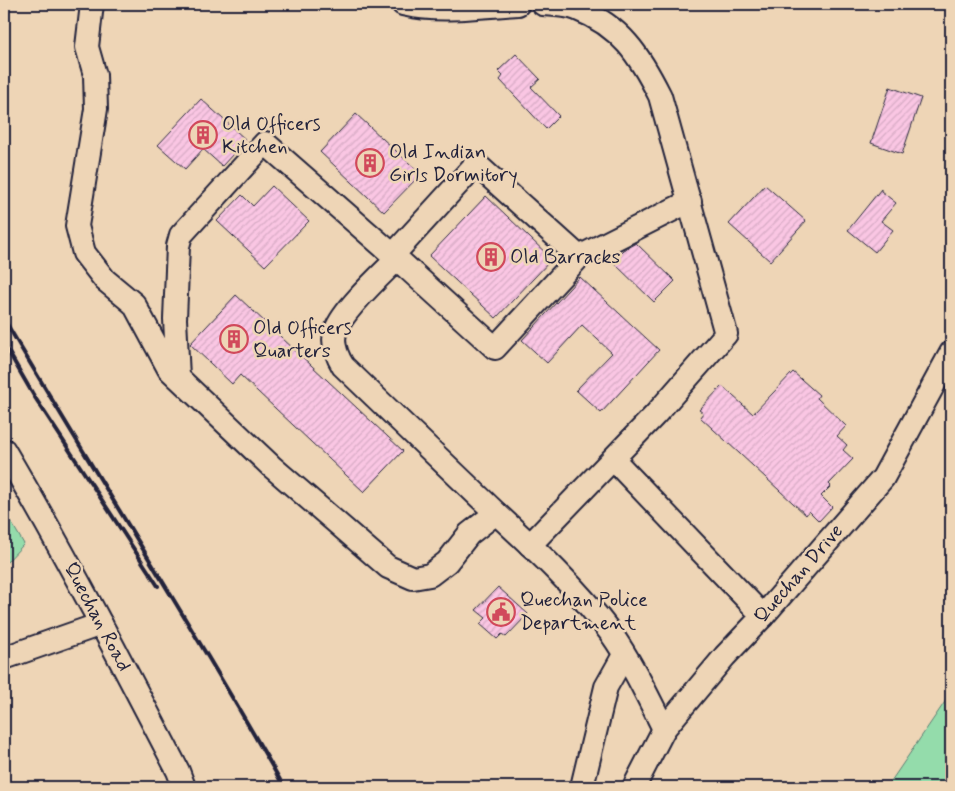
<svg xmlns="http://www.w3.org/2000/svg" width="955" height="791" font-family="Mynerve,sans-serif">
  <style>
    .green { fill: #94dcab; stroke: #5b7f73 }
    .building { fill: url(#building-hatch); stroke: #22223b }
    .lines { fill: none; stroke-linecap: round; stroke-linejoin: round }
    .minor-casing { stroke: #22223b; stroke-width: 26 }
    .minor { stroke: #eed5b6; stroke-width: 22 }
    .rail { stroke: #22223b; stroke-width: 4 }
    .labels { text-anchor: middle; dominant-baseline: central; stroke-width: 5; stroke-linejoin: round; paint-order: stroke }
    .poi-label { font-size: 20px; fill: #22223b; stroke: #eed5b6; text-anchor: start }
    .street-label { font-size: 20px; fill: #22223b; stroke: #eed5b6 }
  </style>
  <defs>
    <pattern id="building-hatch" width="6" height="6" patternUnits="userSpaceOnUse" patternTransform="scale(1.25)"><rect width="6" height="6" fill="#fac6e3"/><path d="M-1 1l2-2M0 6l6-6M5 7l2-2" fill="none" stroke="#d6aac4"/></pattern>
  </defs>
  <rect width="100%" height="100%" fill="#eed5b6"/>
  <filter id="ink" filterUnits="userSpaceOnUse"><feTurbulence type="fractalNoise" baseFrequency=".02" numOctaves="2"/><feDisplacementMap in="SourceGraphic" scale="10" xChannelSelector="R" yChannelSelector="G"/><feConvolveMatrix kernelMatrix="1 2 1 2 8 2 1 2 1" color-interpolation-filters="sRGB"/></filter>
  <g filter="url(#ink)">
    <g class="green">
      <polygon points="4,510 24,544 4,565"/>
      <polygon points="951,693 951,787 887,787"/>
    </g>
    <g class="building">
      <polygon points="516,54 540,79 531,87 559,116 546,129 500,80 503,76 498,71"/>
      <polygon points="890,87 921,98 902,154 871,143"/>
      <polygon points="201,99 246,140 222,166 203,149 185,169 158,145"/>
      <polygon points="356,114 421,174 384,212 320,152"/>
      <polygon points="765,185 806,221 770,261 729,224"/>
      <polygon points="272,186 309,221 265,266 217,221 242,195 253,206"/>
      <polygon points="881,189 881,191 896,203 881,221 893,230 875,252 848,230"/>
      <polygon points="486,196 552,259 496,318 429,256"/>
      <polygon points="636,243 675,281 654,302 612,261 623,250"/>
      <polygon points="580,277 659,350 601,413 576,390 612,353 582,325 547,363 522,340"/>
      <polygon points="236,295 403,451 364,492 240,375 232,384 190,344"/>
      <polygon points="793,372 819,395 817,398 846,426 837,436 847,445 843,450 853,459 829,484 831,486 821,496 832,507 819,521 809,511 806,515 700,417 703,413 699,410 722,386 753,414"/>
      <polygon points="498,587 528,614 506,637 502,634 497,639 480,624 486,618 476,610"/>
    </g>
    <g class="lines">
      <defs>
        <g id="minor">
          <path d="M92,4l-5,43 8,28 1,34 -19,117 7,27 21,27 29,24 35,65 102,97 117,101 25,11 17,-3 17,-13 22,-28 27,-21c40,37 81,75 114,119 21,29 38,65 54,97"/>
          <path d="M403,4c37,9 77,2 115,0"/>
          <polygon points="476,164 579,257 495,348 393,255"/>
          <polyline points="579,257 690,201"/>
          <path d="M397,259c-16,16 -54,51 -61,71 -5,12 1,26 7,36l153,147"/>
          <polyline points="178,377 175,319 178,246 181,235 265,143 393,255"/>
          <path d="M4,450c62,105 118,213 174,321l6,16"/>
          <polyline points="613,459 763,616"/>
          <path d="M530,545l125,-130 71,-81 -66,-238c-20,-40 -39,-70 -83,-87 -10,-4 -24,-4 -34,-5"/>
          <polyline points="4,658 101,624"/>
          <polyline points="582,787 606,687 624,655"/>
          <polyline points="634,787 664,729 725,656 763,616 883,478 951,353"/>
        </g>
      </defs>
      <use href="#minor" class="minor-casing"/>
      <use href="#minor" class="minor"/>
      <g class="rail">
        <path d="M4,319c92,157 191,310 280,468"/>
        <polyline points="4,344 34,396 158,586"/>
      </g>
    </g>
  </g>
  <defs>
    <symbol id="building-ring" viewBox="-11 -11 22 22"><circle r="9.5" fill="#eed5b6" stroke="#d1495b" stroke-width="1.5"/><path d="M-4-6H4V6H1V3H-1V6H-4ZM-2.5-4.3h1.7v1.8h-1.7ZM.8-4.3h1.7v1.8H.8ZM-2.5-1h1.7V.8h-1.7ZM.8-1h1.7V.8H.8Z" fill="#d1495b"/></symbol>
    <symbol id="civic-ring" viewBox="-11 -11 22 22"><circle r="9.5" fill="#eed5b6" stroke="#d1495b" stroke-width="1.5"/><path d="M-.6-6.5H3V-4.5H.6V-3L4-1V1h2V6H-6V1h2V-1L-.6-3ZM-1.2 2.5V6h2.4V2.5Z" fill="#d1495b"/></symbol>
  </defs>
  <g fill-rule="evenodd">
    <use href="#building-ring" x="187" y="119" width="32" height="32"/>
    <use href="#building-ring" x="354" y="147" width="32" height="32"/>
    <use href="#building-ring" x="475" y="241" width="32" height="32"/>
    <use href="#building-ring" x="218" y="323" width="32" height="32"/>
    <use href="#civic-ring" x="485" y="596" width="32" height="32"/>
  </g>
  <g class="labels">
    <g class="poi-label">
      <text x="222" y="124">Old Officers<tspan x="222" dy="23">Kitchen</tspan></text>
      <text x="389" y="152">Old Indian<tspan x="389" dy="23">Girls Dormitory</tspan></text>
      <text x="510" y="257">Old Barracks</text>
      <text x="253" y="328">Old Officers<tspan x="253" dy="23">Quarters</tspan></text>
      <text x="520" y="600">Quechan Police<tspan x="520" dy="23">Department</tspan></text>
    </g>
    <g class="street-label">
      <text transform="translate(799 574) rotate(-49)">Quechan Drive</text>
      <text transform="translate(97 617) rotate(62)">Quechan Road</text>
    </g>
  </g>
  <rect width="955" height="791" fill="none" stroke="#eed5b6" stroke-width="20"/>
  <rect x="10" y="10" width="935" height="771" fill="none" stroke="#22223b" stroke-width="2" filter="url(#ink)"/>
</svg>
